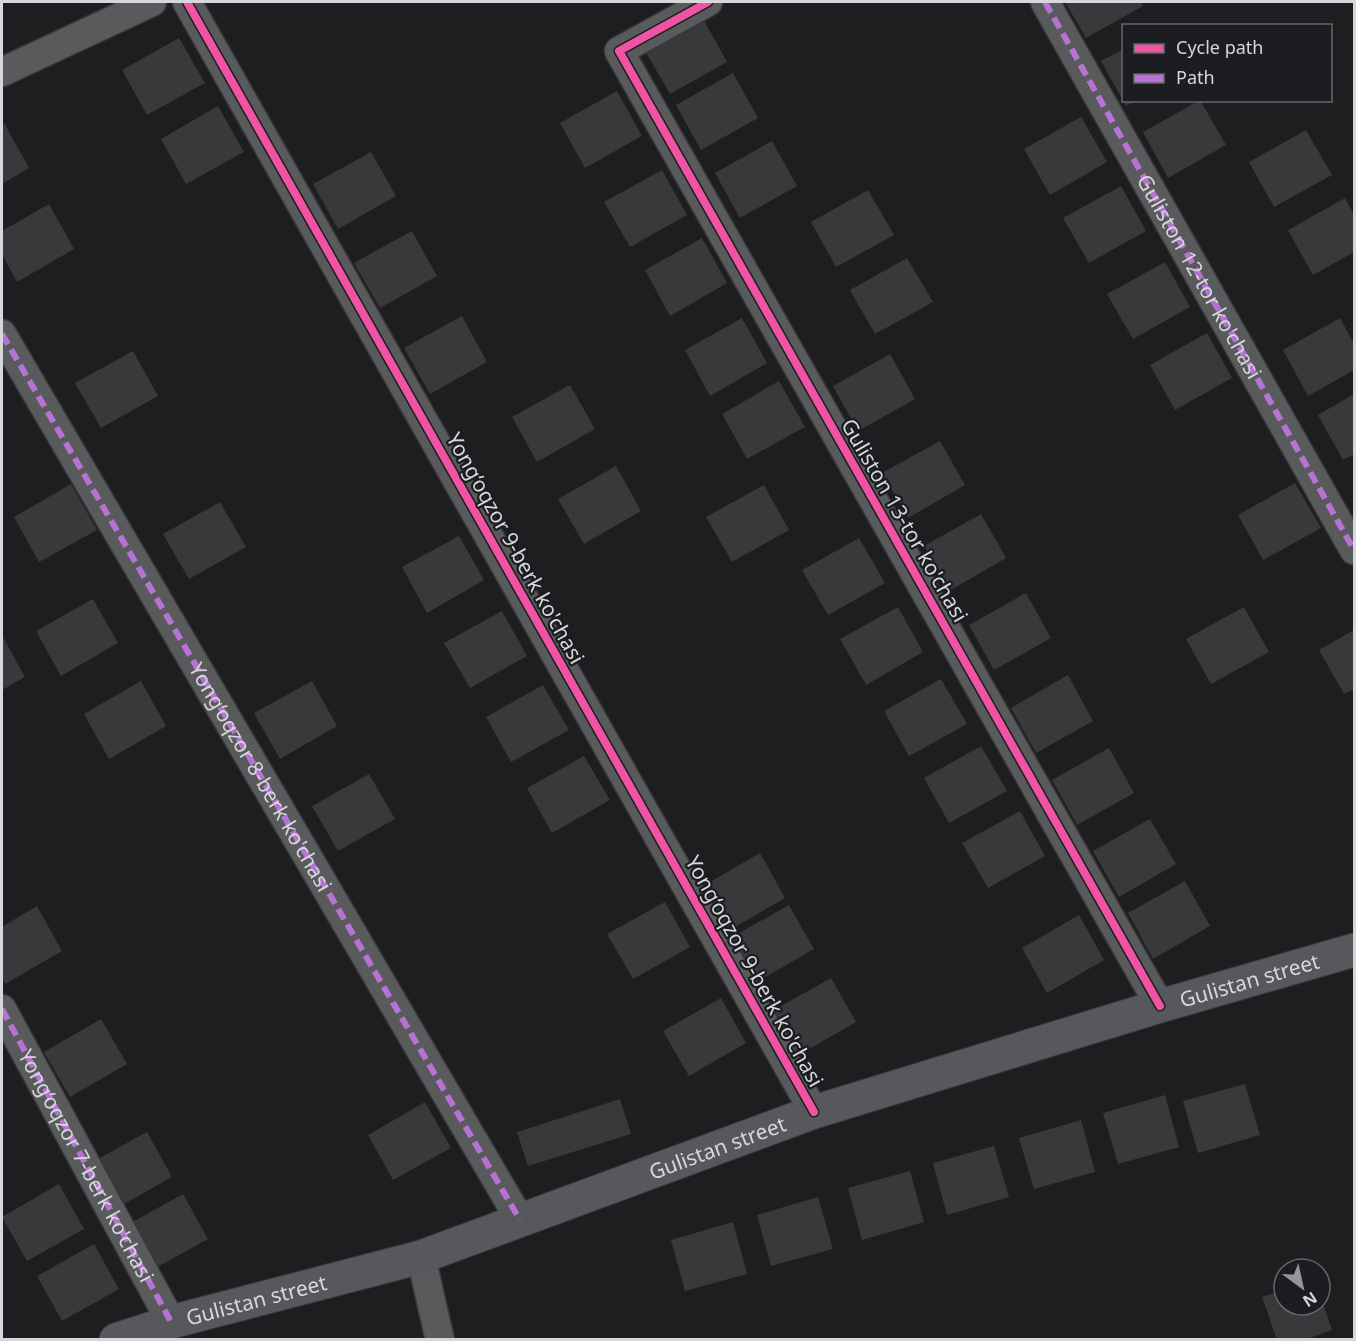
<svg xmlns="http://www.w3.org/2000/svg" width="1356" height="1341" font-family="'Noto Sans',sans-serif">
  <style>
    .building { fill: #38393b }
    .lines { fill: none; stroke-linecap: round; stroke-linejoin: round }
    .minor-casing { stroke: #38393b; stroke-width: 31 }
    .secondary-casing { stroke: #38393b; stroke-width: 35 }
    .minor { stroke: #585a5c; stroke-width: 28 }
    .secondary { stroke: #56585c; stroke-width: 33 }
    .quiet { stroke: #b673d3; stroke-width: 6; stroke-dasharray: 12 6; stroke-linecap: butt }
    .cycleway-casing { stroke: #1b1d21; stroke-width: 11 }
    .cycleway { stroke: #f153a3; stroke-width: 8 }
    .labels { text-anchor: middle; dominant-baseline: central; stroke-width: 4.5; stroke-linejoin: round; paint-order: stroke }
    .street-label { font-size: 21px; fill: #d5d7da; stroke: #1b1d21 }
  </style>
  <rect width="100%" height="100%" fill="#1c1e20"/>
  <g class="building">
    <polygon points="1065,2 1141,2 1143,6 1086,38"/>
    <polygon points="702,17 727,62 670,94 644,49"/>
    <polygon points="179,38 205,83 147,115 122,70"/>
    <polygon points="1124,49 1124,100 1137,100 1126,106 1101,61"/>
    <polygon points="733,73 758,118 701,150 676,105"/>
    <polygon points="617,91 642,136 585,168 560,123"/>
    <polygon points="1200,100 1226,145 1168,178 1143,132"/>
    <polygon points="218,106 244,152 186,184 161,139"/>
    <polygon points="1081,117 1107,162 1050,195 1024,149"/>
    <polygon points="4,123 29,168 2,184 2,125"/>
    <polygon points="1306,130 1332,175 1274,207 1249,162"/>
    <polygon points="772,141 797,186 740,218 715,173"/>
    <polygon points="371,152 396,196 338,229 313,184"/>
    <polygon points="662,170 687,215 630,247 604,202"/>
    <polygon points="1121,186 1146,231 1089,263 1063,218"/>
    <polygon points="868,190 894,235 836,267 811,222"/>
    <polygon points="1345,198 1354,215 1354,252 1313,275 1288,230"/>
    <polygon points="49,204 74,249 17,282 2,254 2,231"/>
    <polygon points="412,231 437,276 380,308 354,263"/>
    <polygon points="702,238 727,283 670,316 645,270"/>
    <polygon points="907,258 933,302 875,334 850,290"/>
    <polygon points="1165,262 1190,307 1133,339 1107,294"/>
    <polygon points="462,316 487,362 430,394 404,348"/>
    <polygon points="742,318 767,363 710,396 685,350"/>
    <polygon points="1340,318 1354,344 1354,370 1308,396 1283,350"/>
    <polygon points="1207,333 1232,378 1175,410 1150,365"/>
    <polygon points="133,351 158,396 101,428 75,383"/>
    <polygon points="890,354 915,399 858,431 833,386"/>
    <polygon points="779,381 805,427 747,459 722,414"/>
    <polygon points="570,385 595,429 537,462 512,417"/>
    <polygon points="1354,394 1354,454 1343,460 1318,415"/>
    <polygon points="940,441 965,485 908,518 882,473"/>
    <polygon points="616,466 641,511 584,544 558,499"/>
    <polygon points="1295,483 1321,528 1263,560 1238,515"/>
    <polygon points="71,484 97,530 39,562 14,517"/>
    <polygon points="764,485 789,530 732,562 706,517"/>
    <polygon points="220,502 246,547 189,579 163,534"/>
    <polygon points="981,514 1006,558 949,591 924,546"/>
    <polygon points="459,536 484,580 427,613 402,567"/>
    <polygon points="859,538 885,583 828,615 802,570"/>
    <polygon points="1026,593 1051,638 994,670 969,625"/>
    <polygon points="93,599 118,643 61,676 36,631"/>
    <polygon points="898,607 923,652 866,685 840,639"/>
    <polygon points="1244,607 1269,652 1211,684 1186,639"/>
    <polygon points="502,611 527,656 470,688 444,643"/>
    <polygon points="1354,630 1354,689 1344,694 1319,650"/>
    <polygon points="2,635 25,677 2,690"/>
    <polygon points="1068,675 1093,721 1036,753 1011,708"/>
    <polygon points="941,679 967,724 909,756 884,711"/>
    <polygon points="141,681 166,726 109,759 84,714"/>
    <polygon points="312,681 337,726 280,759 254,713"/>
    <polygon points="543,685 569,730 511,762 486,717"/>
    <polygon points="981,746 1007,791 949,823 924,778"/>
    <polygon points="1109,748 1134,793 1077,825 1052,780"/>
    <polygon points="584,756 610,800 552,833 527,788"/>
    <polygon points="369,774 395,819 338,851 312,806"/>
    <polygon points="1020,811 1045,856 988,888 962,843"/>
    <polygon points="1150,819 1176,864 1119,897 1093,851"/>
    <polygon points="760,853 785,898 728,931 703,886"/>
    <polygon points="1185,881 1210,926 1153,959 1128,913"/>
    <polygon points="665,902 690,947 633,979 607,934"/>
    <polygon points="789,905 814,949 757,982 732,937"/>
    <polygon points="37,906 62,951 5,984 2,978 2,927"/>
    <polygon points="1079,915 1104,960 1047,993 1022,948"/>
    <polygon points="831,978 856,1022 799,1055 774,1010"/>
    <polygon points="721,998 746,1043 689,1076 663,1031"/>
    <polygon points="101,1019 127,1064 70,1097 44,1052"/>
    <polygon points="1245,1084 1260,1135 1198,1153 1183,1101"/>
    <polygon points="1165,1095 1179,1147 1118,1164 1103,1113"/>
    <polygon points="620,1099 631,1134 528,1166 517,1132"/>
    <polygon points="425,1102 451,1148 393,1180 368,1135"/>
    <polygon points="1081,1120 1095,1172 1034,1189 1019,1138"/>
    <polygon points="147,1132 172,1177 115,1209 89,1164"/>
    <polygon points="994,1146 1009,1197 947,1215 933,1163"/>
    <polygon points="910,1171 924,1222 862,1240 848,1188"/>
    <polygon points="59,1184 84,1229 27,1261 2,1217"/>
    <polygon points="183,1194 208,1239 150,1271 125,1226"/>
    <polygon points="818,1197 833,1249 771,1266 757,1215"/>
    <polygon points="733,1222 747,1274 685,1291 671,1240"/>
    <polygon points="94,1244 119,1289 62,1321 37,1276"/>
    <polygon points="1284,1290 1284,1305 1320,1305 1320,1295 1332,1330 1304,1340 1277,1340 1262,1297"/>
  </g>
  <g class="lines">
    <defs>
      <g id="minor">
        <polyline points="187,2 814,1112"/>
        <polyline points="708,2 619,51 1160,1006"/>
        <path id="s1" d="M1045,2l309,548"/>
        <polyline points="2,72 152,2"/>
        <path id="s2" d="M2,334l518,886"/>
        <path id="s3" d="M2,1009l169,313"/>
        <polyline points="421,1257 440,1340"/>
      </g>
      <g id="secondary">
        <path id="s4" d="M116,1340l55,-18 250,-65 393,-145 346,-106 194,-56"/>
      </g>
    </defs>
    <use href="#minor" class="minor-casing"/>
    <use href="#secondary" class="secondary-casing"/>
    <use href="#minor" class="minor"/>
    <use href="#secondary" class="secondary"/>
    <g class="quiet">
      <polyline points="1045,2 1354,550"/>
      <polyline points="2,334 520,1220"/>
      <polyline points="2,1009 171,1322"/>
    </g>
    <defs>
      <g id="cycleway">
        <polyline points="187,2 814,1112"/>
        <polyline points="708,2 619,51 1160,1006"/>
      </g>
    </defs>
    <use href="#cycleway" class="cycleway-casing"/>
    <use href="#cycleway" class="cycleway"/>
  </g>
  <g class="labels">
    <g class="street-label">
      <text stroke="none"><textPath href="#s1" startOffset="315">Guliston 12-tor ko'chasi</textPath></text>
      <text transform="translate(905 520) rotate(60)">Guliston 13-tor ko'chasi</text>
      <text transform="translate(516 548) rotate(61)">Yong‘oqzor 9-berk ko'chasi</text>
      <text stroke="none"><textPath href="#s2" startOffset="513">Yong‘oqzor 8-berk ko'chasi</textPath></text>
      <text transform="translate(755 971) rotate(61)">Yong‘oqzor 9-berk ko'chasi</text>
      <text stroke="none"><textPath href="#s4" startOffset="1190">Gulistan street</textPath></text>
      <text stroke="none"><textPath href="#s4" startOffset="632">Gulistan street</textPath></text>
      <text stroke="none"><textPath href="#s3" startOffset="178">Yong‘oqzor 7-berk ko'chasi</textPath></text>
      <text stroke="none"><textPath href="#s4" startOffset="146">Gulistan street</textPath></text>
    </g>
  </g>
  <rect width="1356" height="1341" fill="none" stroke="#d5d7da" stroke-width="6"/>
  <rect x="1122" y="24" width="210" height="78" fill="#1b1d21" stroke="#65676b" stroke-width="1.5"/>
  <rect x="1134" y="44" width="30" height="9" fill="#f153a3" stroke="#65676b" stroke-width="1.5"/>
  <text x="1176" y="54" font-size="18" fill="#d5d7da">Cycle path</text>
  <rect x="1134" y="74" width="30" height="9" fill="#b673d3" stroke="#65676b" stroke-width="1.5"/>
  <text x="1176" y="84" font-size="18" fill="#d5d7da">Path</text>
  <g transform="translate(1302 1287) rotate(147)"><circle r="28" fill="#1b1d21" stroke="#65676b" stroke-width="1.5"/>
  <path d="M0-4.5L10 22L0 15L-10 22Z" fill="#949699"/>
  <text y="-9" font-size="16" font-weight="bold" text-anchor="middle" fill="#d5d7da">N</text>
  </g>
</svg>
